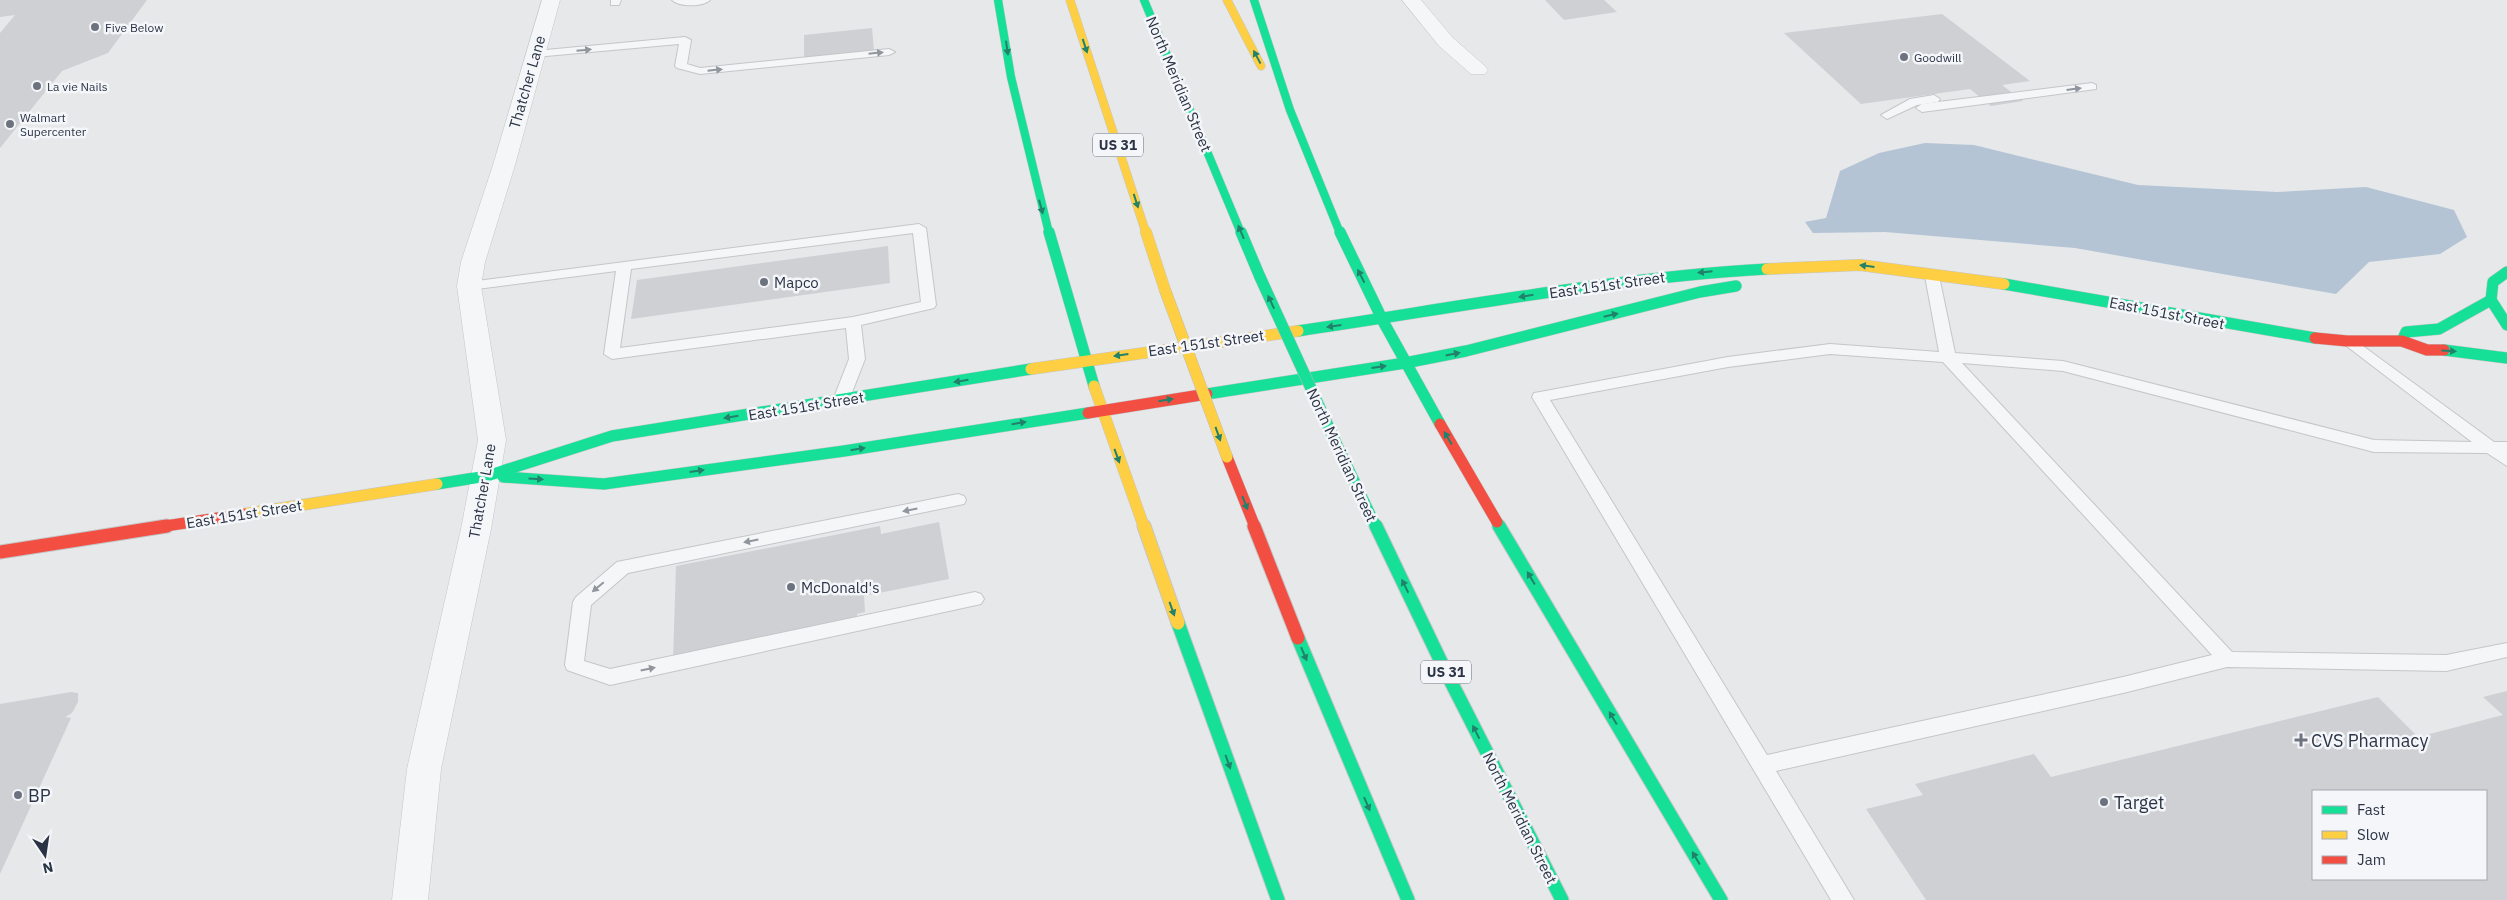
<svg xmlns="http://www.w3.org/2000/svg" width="2507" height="900" font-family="'IBM Plex Sans',sans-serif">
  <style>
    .water { fill: #b4c4d5 }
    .building { fill: #ced0d3; fill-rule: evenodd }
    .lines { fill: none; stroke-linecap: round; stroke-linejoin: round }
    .lane-casing { stroke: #c4c6c8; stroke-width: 2 }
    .street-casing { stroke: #c4c6c8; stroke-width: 1 }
    .fast-far2-casing { stroke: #c4c6c8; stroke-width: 9 }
    .fast-far1-casing { stroke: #c4c6c8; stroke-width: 12 }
    .fast-casing { stroke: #c4c6c8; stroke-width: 15 }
    .slow-far2-casing { stroke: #c4c6c8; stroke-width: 9 }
    .slow-far1-casing { stroke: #c4c6c8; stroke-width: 12 }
    .slow-casing { stroke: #c4c6c8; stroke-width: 15 }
    .jam-far1-casing { stroke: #c4c6c8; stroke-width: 12 }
    .jam-casing { stroke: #c4c6c8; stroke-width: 15 }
    .lane { fill: #f5f6f7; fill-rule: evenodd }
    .street { fill: #f5f6f7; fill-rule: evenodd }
    .fast-far2 { stroke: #16e098; stroke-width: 8 }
    .fast-far1 { stroke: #16e098; stroke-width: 11 }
    .fast { stroke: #16e098; stroke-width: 13 }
    .slow-far2 { stroke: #ffcf43; stroke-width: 8 }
    .slow-far1 { stroke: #ffcf43; stroke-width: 11 }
    .slow { stroke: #ffcf43; stroke-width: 13 }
    .jam-far1 { stroke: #f24e42; stroke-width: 11 }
    .jam { stroke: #f24e42; stroke-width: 13 }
    .fast-bridge-casing { stroke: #b8bbbf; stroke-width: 12; stroke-linecap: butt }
    .slow-bridge-casing { stroke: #b8bbbf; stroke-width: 12; stroke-linecap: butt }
    .fast-bridge { stroke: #16e098; stroke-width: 11 }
    .slow-bridge { stroke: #ffcf43; stroke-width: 11 }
    .oneway { fill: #22816a }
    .oneway2 { fill: #90959e }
    .poi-dot { fill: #6c737f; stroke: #f4f6f9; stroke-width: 2 }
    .labels { text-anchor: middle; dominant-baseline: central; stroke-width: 5; stroke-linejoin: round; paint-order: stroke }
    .far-poi-label { font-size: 12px; fill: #2b3445; stroke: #f4f6f9; text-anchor: start }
    .shield { fill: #f4f6f9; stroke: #676e7b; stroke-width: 1 }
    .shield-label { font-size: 14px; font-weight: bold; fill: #2b3445 }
    .street-label { font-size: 15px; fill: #2b3445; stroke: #f4f6f9 }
    .poi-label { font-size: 15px; fill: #2b3445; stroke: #f4f6f9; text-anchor: start }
    .near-poi-label { font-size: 18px; fill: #2b3445; stroke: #f4f6f9; text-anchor: start }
  </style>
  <rect width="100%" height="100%" fill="#e6e8ea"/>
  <polygon class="water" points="1925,143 1974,145 2138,185 2277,192 2366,187 2454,210 2467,237 2440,254 2369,262 2336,294 2075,248 1885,232 1813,233 1805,222 1826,218 1840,171 1879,153"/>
  <g class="building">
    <polygon points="0,0 147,0 108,53 62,71 0,148 0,33 15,15 0,17"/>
    <polygon points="1545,0 1604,0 1617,12 1564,20"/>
    <polygon points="1942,14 2030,81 2002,85 2023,101 1991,106 1970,89 1861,104 1784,33"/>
    <polygon points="872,28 874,51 804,59 804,35"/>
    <polygon points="888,246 890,283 631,319 637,280"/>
    <polygon points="939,522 949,579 864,596 865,612 857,614 857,621 673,660 676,566 880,526 881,534"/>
    <path d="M2507,691v209h-581l-60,-91 57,-14 -8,-11 119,-30 17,23 327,-80 40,40 85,-22 -20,-18zM2313,791h173v88h-173z"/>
    <polygon points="71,692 78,693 78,702 72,713 65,717 71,718 0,874 0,704"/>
  </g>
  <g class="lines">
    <defs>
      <g id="lane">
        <polygon points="611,0 621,0 619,5 611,5"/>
        <path d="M672,0h38c-7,7 -31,7 -38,0z"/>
        <polygon points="685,37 691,40 687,64 700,68 889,49 895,52 889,55 700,74 677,68 675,66 679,44 535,57 529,54 535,51"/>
        <polygon points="2092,83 2096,85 2096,89 1922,112 1916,108 1922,104"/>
        <polygon points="1934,95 1940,99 1938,102 1917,105 1887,119 1881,115 1910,99"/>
        <path d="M919,224l7,4 10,77 -2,3 -73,17 4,34 -16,41 -2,4h-12l-2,-4 16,-41 -3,-31 -234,31 -8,-5 12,-83 -147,19 -7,-4 7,-4zM913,233l8,69 -68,15 -233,31 11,-79z"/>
        <path d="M1932,272l7,4 16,77 108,8 311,79 98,2 -132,-101 2,-3h10l142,104h13v24l-20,-13 -113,-1 -311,-81 -101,-8 270,289 214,3 61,-12v14l-61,14 -219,-4 -104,26 -347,78 78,129h-23l-299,-503 2,-4 6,-1 188,-35 102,-13 109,8 -14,-76zM1830,354l113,8 269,293 -89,22 -356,78 -217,-355 178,-33z"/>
        <polygon points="958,494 964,496 966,500 964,504 628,573 591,605 584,661 610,669 975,592 981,594 984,599 981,604 610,685 567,670 565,665 573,602 576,597 617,562"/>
      </g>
      <g id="street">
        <polygon points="542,0 560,0 515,165 485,262 481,286 506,440 491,529 441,769 428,900 392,900 407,769 461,529 478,440 457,286 461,262 493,165"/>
        <polygon points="1402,0 1421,0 1453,38 1485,66 1488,70 1485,74 1471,74 1439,46"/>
      </g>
      <g id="fast-far2">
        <polyline points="998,0 1011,77 1049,233"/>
        <polyline points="1144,0 1241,233"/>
        <polyline points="1254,0 1290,110 1340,233"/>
      </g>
      <g id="fast-far1">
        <polyline points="1049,232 1094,386"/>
        <polyline points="1241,232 1260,277"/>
        <polyline points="1340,232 1384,323 1440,424"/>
        <polyline points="2507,272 2493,282 2491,300 2507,325"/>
        <polyline points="2004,284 2315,338"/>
        <path d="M1298,331c156,-23 311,-53 469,-62"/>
        <polyline points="2402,341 2406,332 2439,329 2491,300"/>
        <polyline points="2444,350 2507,358"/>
        <polyline points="1207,394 1405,363 1466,351 1700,292 1736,286"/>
        <polyline points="1335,441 1376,527"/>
        <polyline points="503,477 604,484 844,451 1088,413"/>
        <polyline points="437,484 487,476 612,436 1031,369"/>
        <polyline points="1497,522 1500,527"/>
      </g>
      <g id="fast">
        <polyline points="1376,526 1445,670 1562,900"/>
        <polyline points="1499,526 1721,900"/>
        <polyline points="1178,623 1278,900"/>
        <polyline points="1298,638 1408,900"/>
      </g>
      <g id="slow-far2">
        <polyline points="1070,0 1146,233"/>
        <polyline points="1227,0 1261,66"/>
      </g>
      <g id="slow-far1">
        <polyline points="1146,232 1165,290"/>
        <polyline points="1767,269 1860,265 2004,284"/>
        <polyline points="1031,369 1298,331"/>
        <polyline points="1094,386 1144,527"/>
        <polyline points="244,514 437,484"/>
      </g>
      <polyline id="slow" points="1144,526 1178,623"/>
      <g id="jam-far1">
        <polyline points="2315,338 2347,341 2402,341 2427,350 2444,350"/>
        <polyline points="1088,413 1207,394"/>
        <polyline points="1440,424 1497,522"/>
        <polyline points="1227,457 1255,527"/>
        <polyline points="159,527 244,514"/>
      </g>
      <g id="jam">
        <polyline points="1254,526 1298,638"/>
        <polyline points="0,552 167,526"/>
      </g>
    </defs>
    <use href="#lane" class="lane-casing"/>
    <use href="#street" class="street-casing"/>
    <use href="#fast-far2" class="fast-far2-casing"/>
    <use href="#fast-far1" class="fast-far1-casing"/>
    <use href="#fast" class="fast-casing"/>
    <use href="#slow-far2" class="slow-far2-casing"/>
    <use href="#slow-far1" class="slow-far1-casing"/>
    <use href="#slow" class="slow-casing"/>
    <use href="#jam-far1" class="jam-far1-casing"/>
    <use href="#jam" class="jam-casing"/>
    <use href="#lane" class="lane"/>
    <use href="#street" class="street"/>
    <use href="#fast-far2" class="fast-far2"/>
    <use href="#fast-far1" class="fast-far1"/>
    <use href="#fast" class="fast"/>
    <use href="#slow-far2" class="slow-far2"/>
    <use href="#slow-far1" class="slow-far1"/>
    <use href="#slow" class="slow"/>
    <use href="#jam-far1" class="jam-far1"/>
    <use href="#jam" class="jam"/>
    <defs>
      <polyline id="fast-bridge" points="1260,277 1335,441"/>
      <polyline id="slow-bridge" points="1165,290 1227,457"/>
    </defs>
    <use href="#fast-bridge" class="fast-bridge-casing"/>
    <use href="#slow-bridge" class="slow-bridge-casing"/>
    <use href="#fast-bridge" class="fast-bridge"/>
    <use href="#slow-bridge" class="slow-bridge"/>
  </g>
  <defs><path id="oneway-solid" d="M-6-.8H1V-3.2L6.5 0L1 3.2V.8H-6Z" transform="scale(1.25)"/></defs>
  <g class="oneway">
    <use href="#oneway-solid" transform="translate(1085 46) rotate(72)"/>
    <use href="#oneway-solid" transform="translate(1007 48) rotate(82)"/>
    <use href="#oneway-solid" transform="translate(1257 57) rotate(-118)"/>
    <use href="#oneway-solid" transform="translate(1136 201) rotate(72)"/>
    <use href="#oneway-solid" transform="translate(1041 207) rotate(75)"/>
    <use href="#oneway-solid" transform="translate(1241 232) rotate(-113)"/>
    <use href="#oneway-solid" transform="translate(1867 266) rotate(-173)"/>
    <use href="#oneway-solid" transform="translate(1705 272) rotate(174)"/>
    <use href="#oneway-solid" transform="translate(1361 276) rotate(-117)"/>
    <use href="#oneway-solid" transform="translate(1526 296) rotate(171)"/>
    <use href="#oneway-solid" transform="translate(1271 302) rotate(-115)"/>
    <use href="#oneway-solid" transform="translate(1611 315) rotate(-13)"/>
    <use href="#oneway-solid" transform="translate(1334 326) rotate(172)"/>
    <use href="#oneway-solid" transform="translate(2449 351) rotate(3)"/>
    <use href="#oneway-solid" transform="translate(1453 354) rotate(-11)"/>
    <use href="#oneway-solid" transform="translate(1121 355) rotate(172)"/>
    <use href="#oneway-solid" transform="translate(1379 367) rotate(-8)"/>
    <use href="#oneway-solid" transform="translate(961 381) rotate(171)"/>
    <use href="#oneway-solid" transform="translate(1166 400) rotate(-9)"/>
    <use href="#oneway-solid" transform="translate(731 417) rotate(171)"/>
    <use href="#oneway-solid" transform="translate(1019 423) rotate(-9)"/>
    <use href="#oneway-solid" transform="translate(1218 434) rotate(70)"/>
    <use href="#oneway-solid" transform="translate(1448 438) rotate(-121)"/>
    <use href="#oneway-solid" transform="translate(858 449) rotate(-9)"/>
    <use href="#oneway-solid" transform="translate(1117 456) rotate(70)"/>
    <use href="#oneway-solid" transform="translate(697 471) rotate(-8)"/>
    <use href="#oneway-solid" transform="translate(536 479) rotate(4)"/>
    <use href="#oneway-solid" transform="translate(1245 503) rotate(69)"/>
    <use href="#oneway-solid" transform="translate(1531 578) rotate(-121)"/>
    <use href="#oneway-solid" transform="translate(1405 586) rotate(-116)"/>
    <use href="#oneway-solid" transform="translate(1172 609) rotate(70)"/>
    <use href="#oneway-solid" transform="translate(1304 654) rotate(67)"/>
    <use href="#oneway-solid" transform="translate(1613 718) rotate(-121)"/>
    <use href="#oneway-solid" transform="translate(1476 732) rotate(-117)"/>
    <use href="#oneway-solid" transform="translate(1228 762) rotate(70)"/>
    <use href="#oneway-solid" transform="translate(1367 804) rotate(67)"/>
    <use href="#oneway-solid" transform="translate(1696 858) rotate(-121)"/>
  </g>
  <g class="oneway2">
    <use href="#oneway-solid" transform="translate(584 50) rotate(-5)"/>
    <use href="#oneway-solid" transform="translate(876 53) rotate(-6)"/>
    <use href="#oneway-solid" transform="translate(715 70) rotate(-6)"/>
    <use href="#oneway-solid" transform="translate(2074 89) rotate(-7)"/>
    <use href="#oneway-solid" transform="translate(910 510) rotate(169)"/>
    <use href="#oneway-solid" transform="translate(751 541) rotate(169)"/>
    <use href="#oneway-solid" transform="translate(598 587) rotate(140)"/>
    <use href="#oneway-solid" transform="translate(648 669) rotate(-12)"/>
  </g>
  <g class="poi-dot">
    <circle cx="95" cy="27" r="5"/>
    <circle cx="1904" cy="57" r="5"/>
    <circle cx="37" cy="86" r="5"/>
    <circle cx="10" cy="124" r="5"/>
    <circle cx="764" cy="282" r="5"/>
    <circle cx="791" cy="587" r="5"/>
    <path d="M2298.5 732.5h5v5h5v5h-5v5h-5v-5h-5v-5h5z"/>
    <circle cx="18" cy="795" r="5"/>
    <circle cx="2104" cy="802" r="5"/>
  </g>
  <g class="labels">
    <g class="far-poi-label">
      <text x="105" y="27">Five Below</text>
      <text x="1914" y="57">Goodwill</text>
      <text x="47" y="86">La vie Nails</text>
      <text x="20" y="117">Walmart<tspan x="20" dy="14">Supercenter</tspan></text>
    </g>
    <g class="shield">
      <rect x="1093" y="133.5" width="50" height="23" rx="4"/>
      <rect x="1421" y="660.5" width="50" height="23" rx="4"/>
    </g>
    <g class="shield-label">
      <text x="1118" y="145">US 31</text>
      <text x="1446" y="672">US 31</text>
    </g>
    <g class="street-label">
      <text transform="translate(527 82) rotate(-74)">Thatcher Lane</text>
      <text transform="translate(1179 84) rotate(67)">North Meridian Street</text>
      <text transform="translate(1607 285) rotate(-8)">East 151st Street</text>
      <text transform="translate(2167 313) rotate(11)">East 151st Street</text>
      <text transform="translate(1206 343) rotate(-8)">East 151st Street</text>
      <text transform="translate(806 406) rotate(-9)">East 151st Street</text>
      <text transform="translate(1342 455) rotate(65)">North Meridian Street</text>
      <text transform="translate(482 491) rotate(-80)">Thatcher Lane</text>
      <text transform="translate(244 514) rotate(-9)">East 151st Street</text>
      <text transform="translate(1520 818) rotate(63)">North Meridian Street</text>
    </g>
    <g class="poi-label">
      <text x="774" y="282">Mapco</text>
      <text x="801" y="587">McDonald's</text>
    </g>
    <g class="near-poi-label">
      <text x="2311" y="740">CVS Pharmacy</text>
      <text x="28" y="795">BP</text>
      <text x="2114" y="802">Target</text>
    </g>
  </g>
  <rect x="2312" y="790" width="175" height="90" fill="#f4f6f9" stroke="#a4a8b1"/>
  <rect x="2322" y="806" width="25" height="8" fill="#16e098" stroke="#a4a8b1"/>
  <text x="2357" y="815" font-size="15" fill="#2b3445">Fast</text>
  <rect x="2322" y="831" width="25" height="8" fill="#ffcf43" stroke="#a4a8b1"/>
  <text x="2357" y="840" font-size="15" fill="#2b3445">Slow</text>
  <rect x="2322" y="856" width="25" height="8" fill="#f24e42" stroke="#a4a8b1"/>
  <text x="2357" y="865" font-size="15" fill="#2b3445">Jam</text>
  <g transform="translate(45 855) rotate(167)" stroke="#f4f6f9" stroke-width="4" paint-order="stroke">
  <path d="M0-4L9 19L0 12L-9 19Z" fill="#2b3445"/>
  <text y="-8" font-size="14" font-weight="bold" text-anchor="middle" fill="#2b3445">N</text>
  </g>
</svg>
